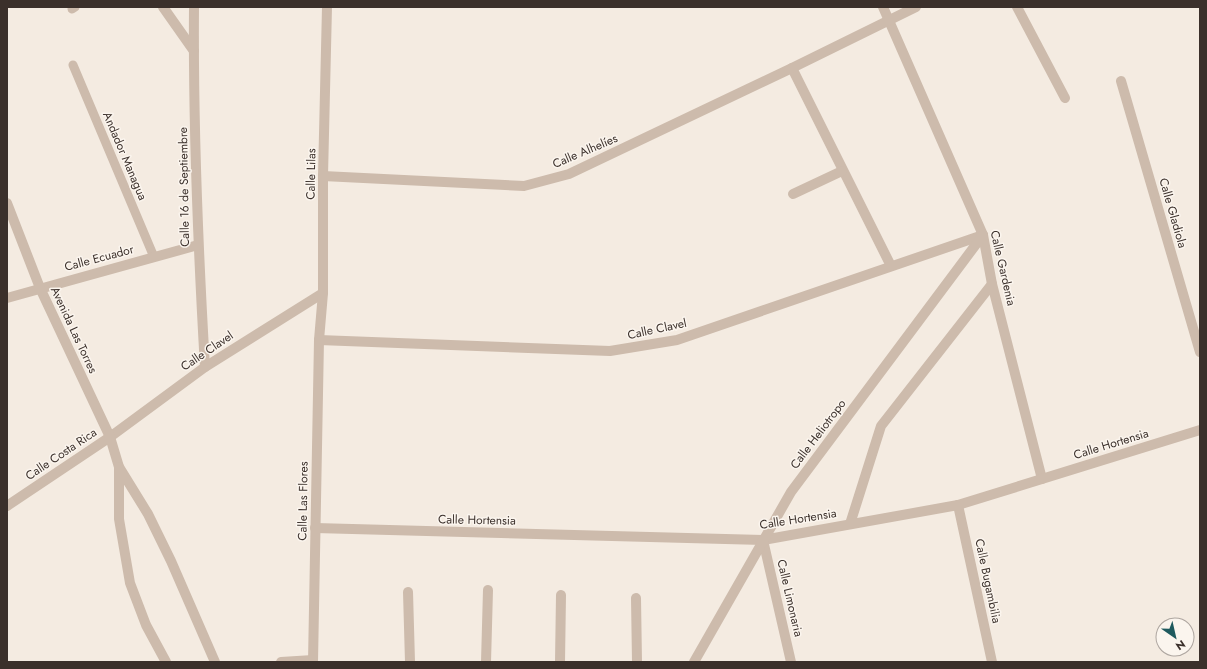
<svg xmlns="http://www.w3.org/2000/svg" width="1207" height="669" font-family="Jost,sans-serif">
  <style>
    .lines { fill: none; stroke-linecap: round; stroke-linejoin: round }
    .service { stroke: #cdbbac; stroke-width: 9 }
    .minor { stroke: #cdbbac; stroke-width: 10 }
    .tertiary { stroke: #cdbbac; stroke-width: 10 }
    .labels { text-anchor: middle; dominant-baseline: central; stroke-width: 3; stroke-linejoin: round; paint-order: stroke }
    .street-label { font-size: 12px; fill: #3b302b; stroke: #fbf5ee }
  </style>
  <rect width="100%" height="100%" fill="#f4ebe1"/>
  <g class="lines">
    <g class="service">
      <polyline points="72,9 75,7"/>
      <polyline points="73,65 154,257"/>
    </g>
    <g class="minor">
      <polyline points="163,7 194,51"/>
      <path d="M194,7c-1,120 4,240 11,360"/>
      <polyline points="883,7 983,235 992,284 1042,479"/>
      <polyline points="1017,7 1065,98"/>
      <polyline points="792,68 891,266"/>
      <polyline points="1121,81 1200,352"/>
      <polyline points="323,176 524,186 569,174 792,68 916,7"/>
      <polyline points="793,194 842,171"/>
      <polyline points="7,298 198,245"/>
      <polyline points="319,340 610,351 677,340 983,235"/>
      <polyline points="958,505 992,662"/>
      <polyline points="7,506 110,437 205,367 323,293"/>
      <polyline points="850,524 881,426 992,284"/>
      <polyline points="315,528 763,540 958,505 1200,430"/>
      <polyline points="763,540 791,662"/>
      <polyline points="408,592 410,662"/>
      <polyline points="636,598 637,662"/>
      <polyline points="281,662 313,660"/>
      <polyline points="313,662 319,340 323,293 323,176 327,7"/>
      <polyline points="486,662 488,590"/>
      <polyline points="560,662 561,595"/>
      <polyline points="694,662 791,492 983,235"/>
    </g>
    <g class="tertiary">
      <polyline points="7,203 40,288 110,437 119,467 148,514 171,561 215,662"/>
      <polyline points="119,467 119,519 130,583 146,625 166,662"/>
    </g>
  </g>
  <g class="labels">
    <g class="street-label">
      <text transform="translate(585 151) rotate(-23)">Calle Alhelíes</text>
      <text transform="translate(125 156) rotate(67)">Andador Managua</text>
      <text transform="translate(311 174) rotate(-89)">Calle Lilas</text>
      <text transform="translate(184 187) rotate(-91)">Calle 16 de Septiembre</text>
      <text transform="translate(1173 213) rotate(74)">Calle Gladiola</text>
      <text transform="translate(99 258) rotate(-15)">Calle Ecuador</text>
      <text transform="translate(1003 268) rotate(77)">Calle Gardenia</text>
      <text transform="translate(657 329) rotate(-12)">Calle Clavel</text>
      <text transform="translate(74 330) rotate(65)">Avenida Las Torres</text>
      <text transform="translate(207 351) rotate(-34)">Calle Clavel</text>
      <text transform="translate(818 434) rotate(-53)">Calle Heliotropo</text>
      <text transform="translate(1111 444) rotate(-17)">Calle Hortensia</text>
      <text transform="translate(61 454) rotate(-34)">Calle Costa Rica</text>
      <text transform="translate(303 501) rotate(-89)">Calle Las Flores</text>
      <text transform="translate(798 519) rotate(-9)">Calle Hortensia</text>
      <text transform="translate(477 520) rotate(1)">Calle Hortensia</text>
      <text transform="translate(988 581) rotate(78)">Calle Bugambilia</text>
      <text transform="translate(790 598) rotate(77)">Calle Limonaria</text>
    </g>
  </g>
  <rect width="1207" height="669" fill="none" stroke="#3b302b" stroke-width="16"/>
  <g transform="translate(1175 637) rotate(146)"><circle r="19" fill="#fbf5ee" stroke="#aea6a0"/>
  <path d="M0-3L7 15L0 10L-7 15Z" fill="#1f5a5e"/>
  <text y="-6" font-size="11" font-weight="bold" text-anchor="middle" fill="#3b302b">N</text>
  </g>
</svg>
